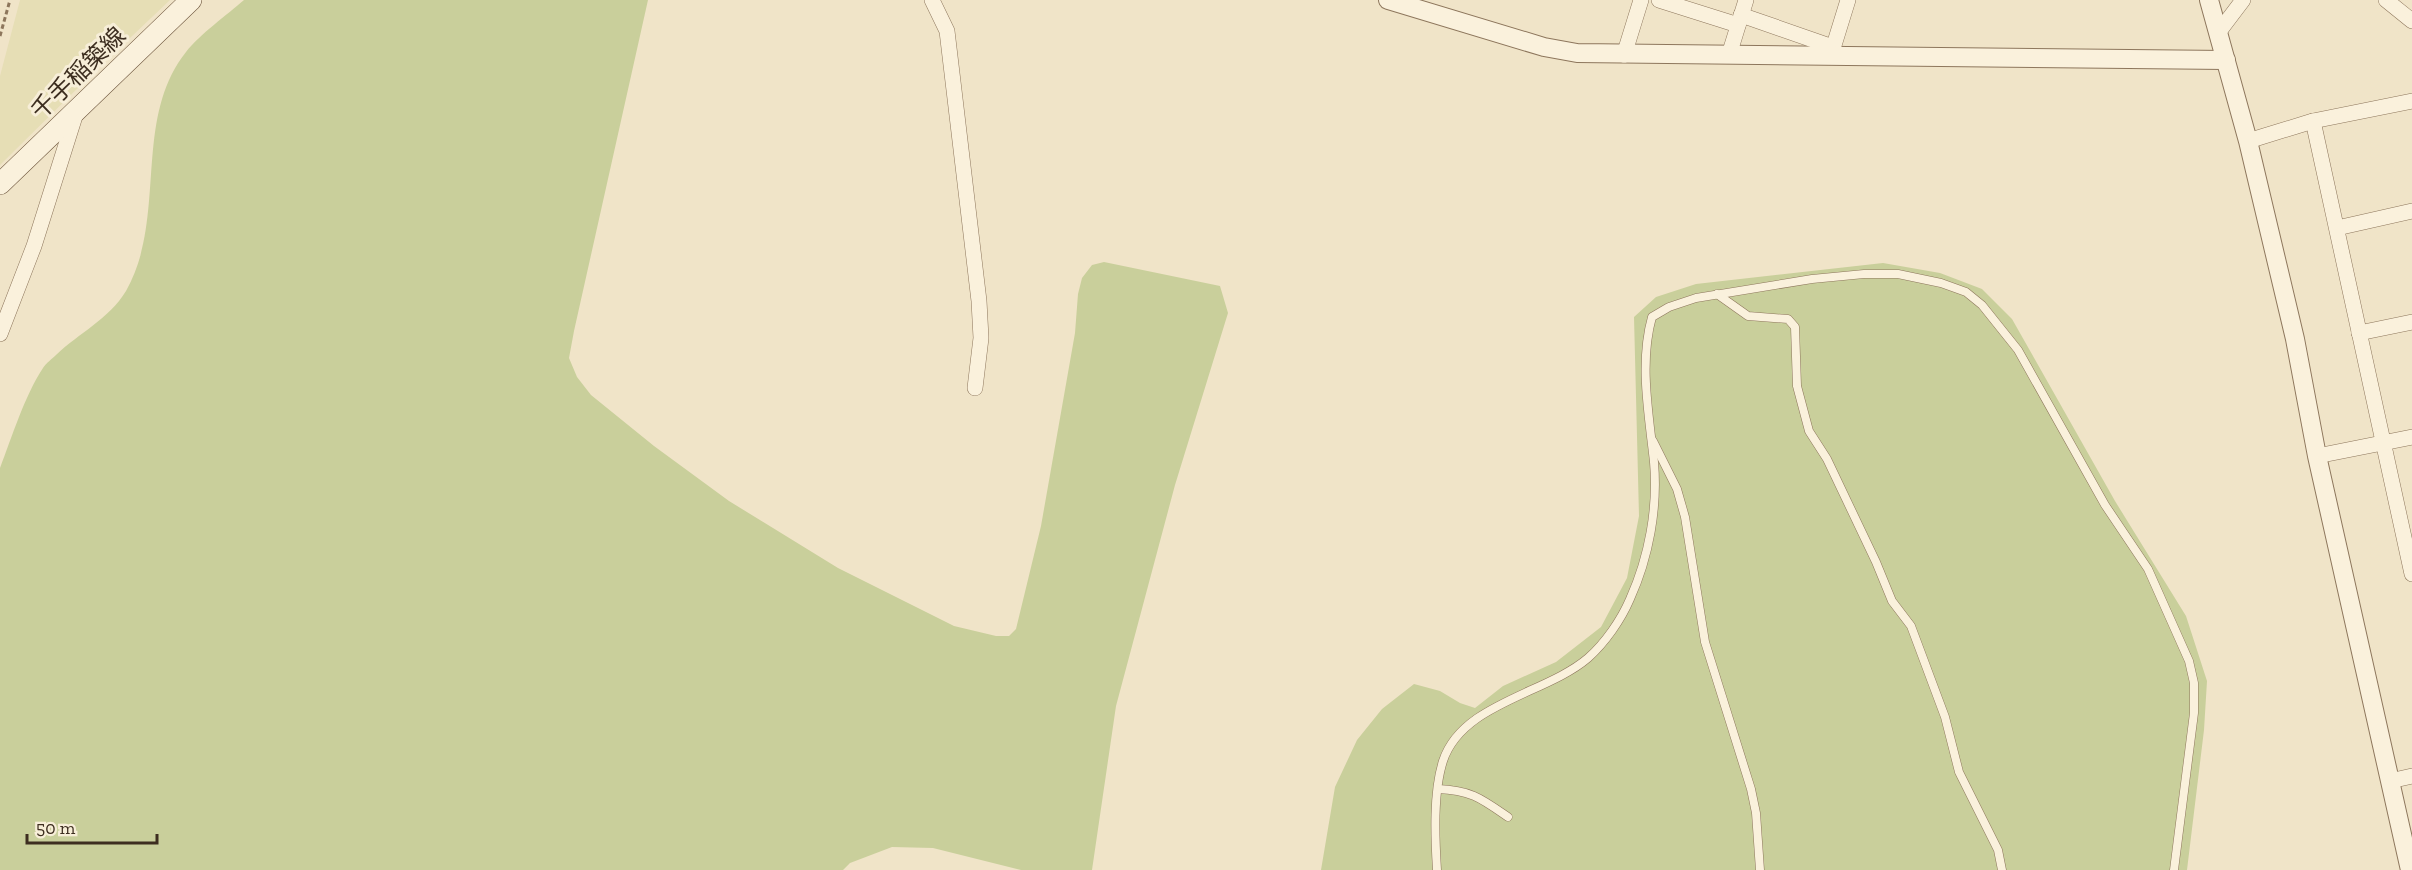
<svg xmlns="http://www.w3.org/2000/svg" width="2412" height="870" font-family="'Zilla Slab','Noto Sans JP',serif">
  <style>
    .farmland { fill: #e6deb5 }
    .green { fill: #c9cf9b }
    .lines { fill: none; stroke-linecap: round; stroke-linejoin: round }
    .service-casing { stroke: #8d765c; stroke-width: 9 }
    .minor-casing { stroke: #8d765c; stroke-width: 16 }
    .tertiary-casing { stroke: #8d765c; stroke-width: 20 }
    .secondary-casing { stroke: #6f573f; stroke-width: 22 }
    .path { stroke: #8d765c; stroke-width: 3; stroke-dasharray: 4.5 3; stroke-linecap: butt }
    .service { stroke: #faf1dc; stroke-width: 8 }
    .minor { stroke: #faf1dc; stroke-width: 15 }
    .tertiary { stroke: #faf1dc; stroke-width: 18 }
    .secondary { stroke: #faf1dc; stroke-width: 21 }
    .labels { text-anchor: middle; dominant-baseline: central; stroke-width: 6; stroke-linejoin: round; paint-order: stroke }
    .street-label { font-size: 24px; fill: #3d2e20; stroke: #f7eed8 }
  </style>
  <rect width="100%" height="100%" fill="#f0e4c8"/>
  <polygon class="farmland" points="20,0 170,0 92,74 0,165 0,76"/>
  <g class="green">
    <path d="M244,0h404l-74,331 -5,27 8,19 14,18 63,51 75,55 109,67 116,58 42,10h13l7,-7 25,-103 34,-193 3,-39 4,-16 10,-13 12,-3 116,24 8,27 -53,172 -59,221 -24,164h-71l-88,-22 -41,-1 -42,16 -7,7h-843v-402c12,-31 25,-73 43,-100 3,-5 9,-9 13,-13 23,-22 53,-36 70,-64 42,-74 6,-171 60,-239 14,-18 41,-37 58,-52z"/>
    <polygon points="1883,263 1940,273 1982,289 2012,319 2115,501 2186,616 2207,681 2204,730 2187,870 1321,870 1335,787 1357,740 1382,709 1414,684 1440,691 1460,703 1475,708 1503,686 1556,662 1601,627 1627,578 1639,516 1634,317 1656,297 1696,284"/>
  </g>
  <g class="lines">
    <defs>
      <g id="service">
        <polyline points="1717,294 1748,316 1788,319 1795,327 1797,386 1809,431 1827,459 1876,562 1892,601 1911,626 1945,717 1959,772 1998,850 2002,870"/>
        <polyline points="1653,441 1677,489 1685,517 1705,642 1751,789 1756,813 1760,870"/>
        <path d="M1438,789c33,1 44,10 70,28"/>
        <path d="M1437,870c-2,-32 -4,-78 6,-109 19,-58 103,-67 145,-103 17,-15 33,-38 42,-59 19,-42 28,-91 24,-137 -5,-47 -15,-99 -2,-145l17,-10 27,-9 116,-19 52,-5h34l43,9 25,9 16,13 36,45 87,155 43,64 41,92 5,22v30l-20,157"/>
      </g>
      <g id="minor">
        <polyline points="932,0 947,31 979,301 981,338 975,388"/>
        <polyline points="1659,0 1738,25"/>
        <polyline points="2386,0 2412,21"/>
        <polyline points="1741,15 1833,47"/>
        <polyline points="2218,33 2243,0"/>
        <polyline points="1624,55 1641,0"/>
        <polyline points="1729,55 1746,0"/>
        <polyline points="1831,55 1848,0"/>
        <polyline points="2313,121 2412,574"/>
        <polyline points="2248,141 2313,121 2412,101"/>
        <polyline points="2337,228 2412,211"/>
        <polyline points="2359,333 2412,322"/>
        <polyline points="0,334 34,246 76,113"/>
        <polyline points="2317,456 2412,437"/>
        <polyline points="2390,781 2412,776"/>
      </g>
      <g id="tertiary">
        <polyline points="1388,0 1544,47 1577,53 2226,60"/>
        <polyline points="2209,0 2248,141 2295,339 2317,456 2410,870"/>
      </g>
      <polyline id="secondary" points="0,184 191,0"/>
    </defs>
    <use href="#service" class="service-casing"/>
    <use href="#minor" class="minor-casing"/>
    <use href="#tertiary" class="tertiary-casing"/>
    <use href="#secondary" class="secondary-casing"/>
    <polyline class="path" points="0,36 10,0"/>
    <use href="#service" class="service"/>
    <use href="#minor" class="minor"/>
    <use href="#tertiary" class="tertiary"/>
    <use href="#secondary" class="secondary"/>
  </g>
  <g class="labels">
    <g class="street-label">
      <text transform="translate(78 73) rotate(-44)">千手稲築線</text>
    </g>
  </g>
  <path d="M27 834v9h130v-9" fill="none" stroke="#3d2e20" stroke-width="3"/>
  <text x="36" y="834" font-size="18" fill="#3d2e20" stroke="#f7eed8" stroke-width="4.5" paint-order="stroke">50 m</text>
</svg>
